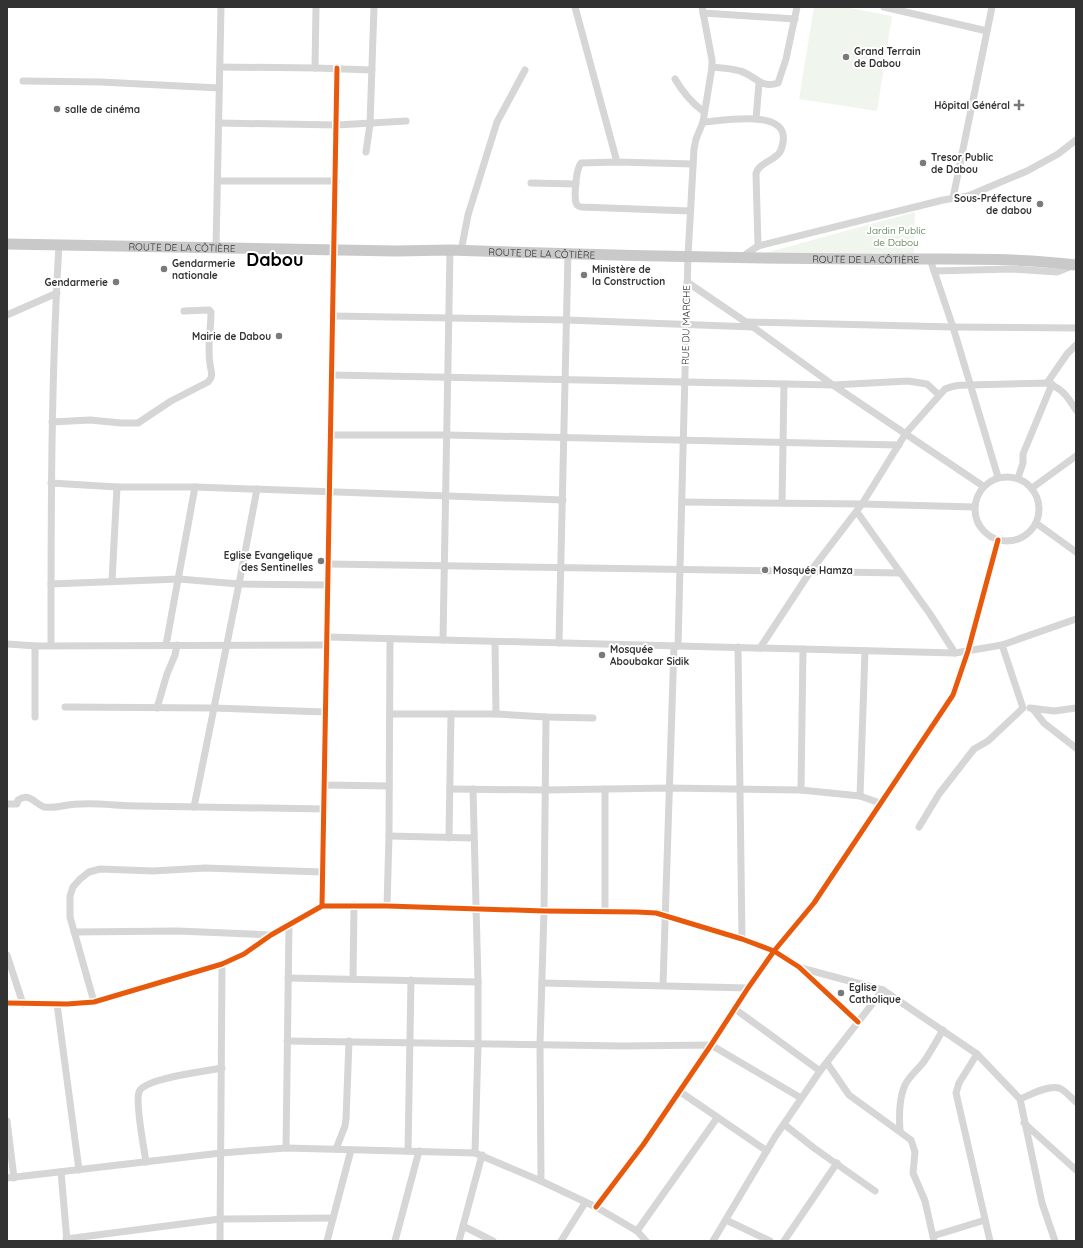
<svg xmlns="http://www.w3.org/2000/svg" width="1083" height="1248" font-family="Quicksand,sans-serif">
  <style>
    .green { fill: #f0f6ed }
    .lines { fill: none; stroke-linecap: round; stroke-linejoin: round }
    .minor { stroke: #d6d6d6; stroke-width: 7 }
    .primary { stroke: #c9c9c9; stroke-width: 11 }
    .cycleway-casing { stroke: #fff; stroke-width: 8 }
    .cycleway { stroke: #e8590c; stroke-width: 5 }
    .poi-dot { fill: #7a7a7a; stroke: #fff; stroke-width: 1.5 }
    .labels { text-anchor: middle; dominant-baseline: central; stroke-width: 4; stroke-linejoin: round; paint-order: stroke }
    .poi-label { font-size: 10px; font-weight: bold; fill: #323232; stroke: #fff; text-anchor: start }
    .park-label { font-size: 10px; fill: #46723a; stroke: #fff }
    .street-label { font-size: 10px; fill: #323232; stroke: #fff }
    .town-label { font-size: 18px; font-weight: bold; fill: #000; stroke: #fff }
  </style>
  <rect width="100%" height="100%" fill="#fff"/>
  <g class="green">
    <polygon points="814,7 844,7 892,16 877,111 799,99"/>
    <polygon points="915,212 914,254 765,253"/>
  </g>
  <g class="lines">
    <g class="minor">
      <polyline points="575,7 617,162"/>
      <polyline points="884,7 987,31"/>
      <polyline points="703,13 795,19"/>
      <polyline points="220,67 315,68 372,70"/>
      <path d="M712,67c9,1 19,1 28,4 15,4 20,18 38,12l8,-24 11,-52"/>
      <polyline points="315,68 316,7"/>
      <path d="M675,79c8,14 17,24 29,33"/>
      <polyline points="23,81 101,82 219,88"/>
      <polyline points="756,119 759,83"/>
      <path d="M703,122c17,-1 75,-12 80,12 1,6 0,12 -3,18 -6,9 -22,11 -24,22l2,72"/>
      <polyline points="219,123 337,125 406,121"/>
      <polyline points="366,152 370,124 374,7"/>
      <polyline points="218,181 336,181"/>
      <polyline points="531,183 576,184"/>
      <polyline points="953,198 992,7"/>
      <path d="M690,211l-109,-4c-3,-1 -4,-1 -5,-4 -2,-8 0,-34 5,-40l36,-1 76,2"/>
      <polyline points="216,248 221,7"/>
      <polyline points="461,251 468,215 497,122 525,70"/>
      <polyline points="742,257 758,246 943,200 968,196 1027,171 1058,154 1076,140"/>
      <polyline points="930,259 953,327 998,477"/>
      <polyline points="934,271 1012,269 1057,272 1072,266"/>
      <polyline points="687,282 753,327 833,385 983,486"/>
      <polyline points="7,315 57,293"/>
      <polyline points="332,316 567,320 753,327"/>
      <polyline points="747,322 953,327 1076,328"/>
      <polyline points="331,375 833,385 908,381 927,384 939,395"/>
      <polyline points="1047,383 1067,354 1076,345"/>
      <path d="M52,422l38,-2 31,3h17l33,-22 37,-19c6,-6 3,-10 2,-18 -3,-17 1,-34 1,-52l-2,-2 -25,1"/>
      <polyline points="330,435 447,435 899,445"/>
      <circle cx="1007" cy="509" r="32"/>
      <polyline points="1018,478 1023,463 1023,454 1052,384"/>
      <polyline points="51,483 117,487 195,487 563,500"/>
      <polyline points="1032,488 1076,456"/>
      <polyline points="682,502 862,504 974,507"/>
      <polyline points="782,503 784,384"/>
      <polyline points="857,512 930,614 955,653"/>
      <polyline points="1036,523 1076,552"/>
      <polyline points="328,564 900,573"/>
      <polyline points="112,581 117,487"/>
      <polyline points="51,584 179,579 239,584 328,585"/>
      <polyline points="327,637 955,653 1002,645 1076,619"/>
      <polyline points="443,640 450,250"/>
      <polyline points="495,642 496,714"/>
      <polyline points="559,643 568,253"/>
      <polyline points="7,644 37,646 326,645"/>
      <path d="M51,645c0,-133 0,-266 8,-400"/>
      <polyline points="166,645 195,487"/>
      <polyline points="35,646 35,717"/>
      <polyline points="678,646 688,256 694,149 696,139 703,122 712,67 712,60 702,7"/>
      <polyline points="738,647 742,939"/>
      <path d="M760,648l50,-76 52,-68 44,-71 39,-44c9,-4 16,-4 25,-4l77,-2c16,6 20,13 29,27"/>
      <polyline points="65,707 214,708 325,712"/>
      <polyline points="157,708 167,674 175,655 177,645"/>
      <polyline points="1030,708 1054,711 1076,708"/>
      <polyline points="1033,709 1044,723 1076,748"/>
      <polyline points="390,714 496,714 546,717 593,718"/>
      <polyline points="324,785 389,786"/>
      <polyline points="450,789 545,790 670,788 801,790 860,796 880,803"/>
      <polyline points="473,789 478,982 478,1044 475,1153"/>
      <polyline points="801,790 803,649"/>
      <polyline points="860,796 865,651"/>
      <path d="M7,804h10l1,-4c11,-8 16,3 26,7 7,1 12,0 18,-1 26,-5 53,0 79,0 61,1 122,2 183,3"/>
      <polyline points="194,807 239,584 257,489"/>
      <polyline points="919,827 939,794 974,749 988,741 1023,708 1002,645"/>
      <polyline points="389,836 473,838"/>
      <polyline points="449,838 451,714"/>
      <polyline points="322,906 337,68"/>
      <polyline points="387,906 389,836 390,639"/>
      <polyline points="605,911 605,789"/>
      <polyline points="74,932 178,931 271,935"/>
      <polyline points="7,955 23,1004"/>
      <polyline points="288,978 478,982"/>
      <polyline points="353,979 354,905"/>
      <polyline points="542,983 748,988"/>
      <polyline points="663,985 674,646"/>
      <polyline points="883,990 977,1054 1020,1099 1042,1203 1055,1241"/>
      <polyline points="94,1002 70,917 70,896 73,887 80,879 89,872 100,869 153,871 205,868 323,872"/>
      <polyline points="7,1003 67,1004 94,1002 222,964 244,954 271,935 322,906 387,906 544,911 637,912 656,913 742,939 774,951 799,967 858,1022"/>
      <polyline points="57,1004 79,1170"/>
      <polyline points="735,1009 820,1071"/>
      <polyline points="287,1041 623,1046 711,1045 801,1098"/>
      <polyline points="977,1054 959,1083 956,1093 990,1241"/>
      <polyline points="827,1063 849,1095 911,1140 915,1152 913,1173 925,1201 934,1241"/>
      <polyline points="679,1091 767,1151"/>
      <path d="M1020,1099c10,-4 28,-14 39,-11 6,2 12,10 17,14"/>
      <polyline points="7,1121 14,1178"/>
      <polyline points="1024,1123 1076,1170"/>
      <polyline points="785,1125 814,1148 875,1191"/>
      <path d="M900,1131c-1,-15 -1,-33 5,-46 5,-10 14,-16 20,-25 6,-9 12,-20 18,-30"/>
      <polyline points="286,1148 289,924"/>
      <polyline points="336,1149 345,1126 346,1119 349,1041"/>
      <polyline points="408,1151 411,980"/>
      <path d="M146,1162c-2,-14 -11,-59 -7,-70 4,-14 69,-21 83,-24"/>
      <polyline points="61,1172 67,1241"/>
      <polyline points="7,1178 221,1153 286,1148 475,1153 541,1181 596,1207 637,1231 646,1241"/>
      <polyline points="541,1181 540,1044 544,911 546,717"/>
      <polyline points="596,1207 643,1145 711,1045 748,988 774,951 814,903 953,695 968,651 998,540"/>
      <polyline points="726,1220 770,1241"/>
      <polyline points="463,1226 493,1241"/>
      <polyline points="637,1231 717,1118"/>
      <polyline points="933,1236 985,1220"/>
      <polyline points="66,1239 220,1219 333,1218"/>
      <polyline points="220,1241 222,964"/>
      <polyline points="327,1241 351,1150"/>
      <polyline points="395,1241 419,1151"/>
      <polyline points="459,1241 482,1155"/>
      <polyline points="561,1241 585,1203"/>
      <polyline points="713,1241 775,1137 820,1071 883,990 801,968"/>
      <polyline points="784,1241 837,1163"/>
    </g>
    <path class="primary" id="s1" d="M7,244l389,7 54,-1c135,5 270,8 406,9 73,1 147,-3 220,6"/>
    <defs>
      <g id="cycleway">
        <polyline points="322,906 337,68"/>
        <polyline points="7,1003 67,1004 94,1002 222,964 244,954 271,935 322,906 387,906 544,911 637,912 656,913 742,939 774,951 799,967 858,1022"/>
        <polyline points="596,1207 643,1145 711,1045 748,988 774,951 814,903 953,695 968,651 998,540"/>
      </g>
    </defs>
    <use href="#cycleway" class="cycleway-casing"/>
    <use href="#cycleway" class="cycleway"/>
  </g>
  <g class="poi-dot">
    <circle cx="846" cy="57" r="4"/>
    <path d="M1017 99h4v4h4v4h-4v4h-4v-4h-4v-4h4z"/>
    <circle cx="57" cy="109" r="4"/>
    <circle cx="923" cy="163" r="4"/>
    <circle cx="1040" cy="204" r="4"/>
    <circle cx="164" cy="269" r="4"/>
    <circle cx="584" cy="275" r="4"/>
    <circle cx="116" cy="282" r="4"/>
    <circle cx="279" cy="336" r="4"/>
    <circle cx="321" cy="561" r="4"/>
    <circle cx="765" cy="570" r="4"/>
    <circle cx="602" cy="655" r="4"/>
    <circle cx="841" cy="993" r="4"/>
  </g>
  <g class="labels">
    <g class="poi-label">
      <text x="854" y="51">Grand Terrain<tspan x="854" dy="12">de Dabou</tspan></text>
      <text x="1010" y="105" text-anchor="end">Hôpital Général</text>
      <text x="65" y="109">salle de cinéma</text>
      <text x="931" y="157">Tresor Public<tspan x="931" dy="12">de Dabou</tspan></text>
      <text x="1032" y="198" text-anchor="end">Sous-Préfecture<tspan x="1032" dy="12">de dabou</tspan></text>
      <text x="172" y="263">Gendarmerie<tspan x="172" dy="12">nationale</tspan></text>
      <text x="592" y="269">Ministère de<tspan x="592" dy="12">la Construction</tspan></text>
      <text x="108" y="282" text-anchor="end">Gendarmerie</text>
      <text x="271" y="336" text-anchor="end">Mairie de Dabou</text>
      <text x="313" y="555" text-anchor="end">Eglise Evangelique<tspan x="313" dy="12">des Sentinelles</tspan></text>
      <text x="773" y="570">Mosquée Hamza</text>
      <text x="610" y="649">Mosquée<tspan x="610" dy="12">Aboubakar Sidik</tspan></text>
      <text x="849" y="987">Eglise<tspan x="849" dy="12">Catholique</tspan></text>
    </g>
    <g class="park-label">
      <text x="896" y="230">Jardin Public<tspan x="896" dy="12">de Dabou</tspan></text>
    </g>
    <g class="street-label">
      <text stroke="none"><textPath href="#s1" startOffset="175">ROUTE DE LA CÔTIÈRE</textPath></text>
      <text stroke="none"><textPath href="#s1" startOffset="535">ROUTE DE LA CÔTIÈRE</textPath></text>
      <text stroke="none"><textPath href="#s1" startOffset="859">ROUTE DE LA CÔTIÈRE</textPath></text>
      <text transform="translate(686 325) rotate(-89)">RUE DU MARCHE</text>
    </g>
    <g class="town-label">
      <text x="275" y="259">Dabou</text>
    </g>
  </g>
  <rect width="1083" height="1248" fill="none" stroke="#323232" stroke-width="16"/>
</svg>
